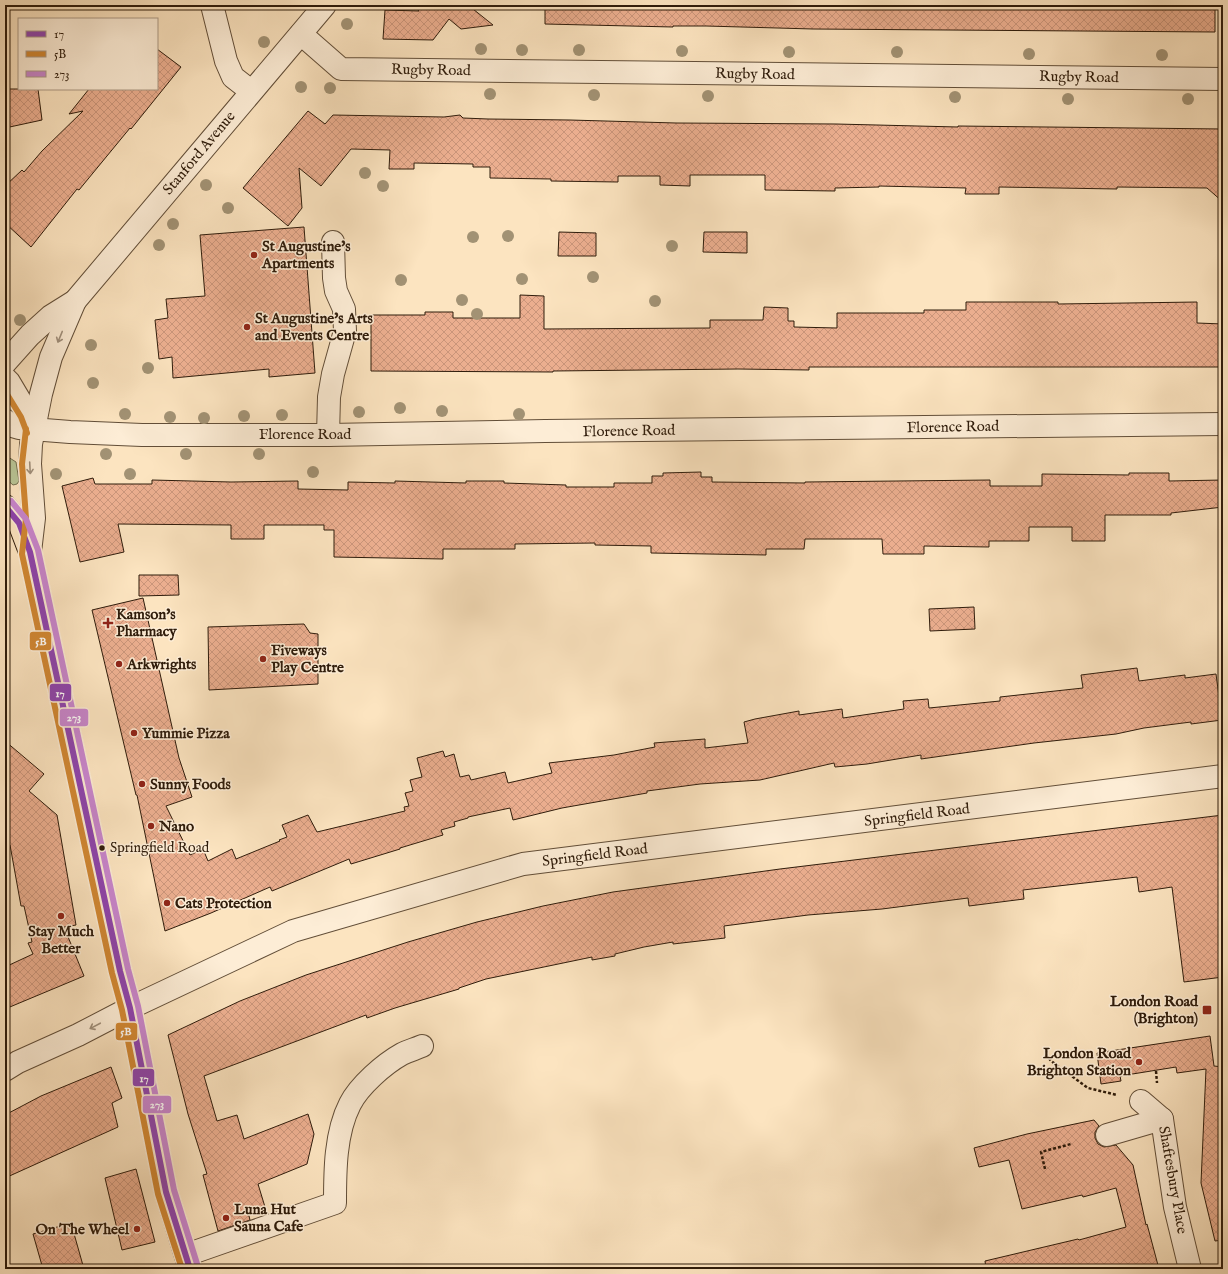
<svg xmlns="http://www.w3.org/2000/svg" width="1228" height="1274" font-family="'IM FELL English',serif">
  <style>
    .grass { fill: #b9c596; stroke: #747050 }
    .building { fill: url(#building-cross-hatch); stroke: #2f1c0b }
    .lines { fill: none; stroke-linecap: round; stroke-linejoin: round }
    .minor-casing { stroke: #624e38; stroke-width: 24 }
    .highway-casing { stroke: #2f1c0b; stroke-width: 24 }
    .path { stroke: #2f1c0b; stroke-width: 2.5; stroke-dasharray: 3 2; stroke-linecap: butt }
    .minor { stroke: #fdedd6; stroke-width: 22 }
    .highway { stroke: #fce4c0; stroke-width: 22 }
    .bus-1-casing { stroke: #fdedd6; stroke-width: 9 }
    .bus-2-casing { stroke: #fdedd6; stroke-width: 9 }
    .bus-3-casing { stroke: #fdedd6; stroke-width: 9 }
    .bus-1 { stroke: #8e44ad; stroke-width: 6 }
    .bus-2 { stroke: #d18732; stroke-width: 6 }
    .bus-3 { stroke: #c885cd; stroke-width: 6 }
    .tree { fill: #a29274 }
    .oneway { stroke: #a08f7b }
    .poi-dot { fill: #8f2418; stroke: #fdedd6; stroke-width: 1.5 }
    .bus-dot { fill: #2f1c0b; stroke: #fdedd6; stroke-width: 1.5 }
    .labels { text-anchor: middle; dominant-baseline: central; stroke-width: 3; stroke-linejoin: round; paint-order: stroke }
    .bus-label { font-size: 14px; fill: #2f1c0b; stroke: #fdedd6; text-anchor: start }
    .street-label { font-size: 15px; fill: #2f1c0b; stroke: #fdedd6 }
    .poi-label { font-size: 15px; font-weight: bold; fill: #2f1c0b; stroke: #fdedd6; text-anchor: start }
    .line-badge { stroke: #fdedd6; stroke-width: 1.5 }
    .badge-label { font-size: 11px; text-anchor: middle; font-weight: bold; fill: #fff }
  </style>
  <defs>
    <pattern id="building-cross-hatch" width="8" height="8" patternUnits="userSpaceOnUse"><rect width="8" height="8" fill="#ebae8f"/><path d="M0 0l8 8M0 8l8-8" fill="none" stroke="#ca957a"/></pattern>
  </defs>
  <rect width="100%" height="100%" fill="#fce4c0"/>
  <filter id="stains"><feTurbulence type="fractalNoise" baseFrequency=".005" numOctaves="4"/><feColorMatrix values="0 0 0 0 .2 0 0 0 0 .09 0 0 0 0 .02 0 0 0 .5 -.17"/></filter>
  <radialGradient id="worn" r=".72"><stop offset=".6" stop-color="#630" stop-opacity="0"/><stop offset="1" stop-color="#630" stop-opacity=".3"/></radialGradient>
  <polygon class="grass" points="5,455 16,462 19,481 17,484 13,485 5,478"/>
  <g class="building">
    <polygon points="412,5 468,5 493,25 461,29 449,19 433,40 383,39 385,10 419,11"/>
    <polygon points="545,5 1215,5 1215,32 813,29 706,26 673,26 673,27 545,24"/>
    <polygon points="157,49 181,67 131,129 130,128 79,190 77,189 31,247 5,223 5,186 22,170 24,172 42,151 83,111 69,114 89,89 157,89"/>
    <polygon points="5,89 38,89 42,120 5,128"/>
    <polygon points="308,111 325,124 333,115 444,117 460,115 463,118 488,119 570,120 676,123 836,124 958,127 958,126 1223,129 1223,202 1207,188 1117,187 1117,189 999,187 999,194 965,194 966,188 879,186 879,187 835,188 835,191 765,190 765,175 690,175 690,186 660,185 660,176 618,176 618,182 551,181 551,179 490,178 490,167 473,167 473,164 414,163 414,169 389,169 390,150 351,149 321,186 299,168 302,208 288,226 243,188"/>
    <polygon points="304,227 315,373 269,377 269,369 173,378 172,357 159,359 155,320 168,318 166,299 205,296 200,235"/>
    <polygon points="559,232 596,233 596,256 558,256"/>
    <polygon points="704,232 747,232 747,253 703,252"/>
    <polygon points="520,295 544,296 544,329 710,328 710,320 763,320 764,307 788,308 788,321 794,321 794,327 837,328 837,313 924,313 924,310 966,310 966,302 1058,302 1058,304 1197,302 1197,323 1223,324 1223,367 809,367 809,370 738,369 553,371 553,372 371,371 371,315 425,315 425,312 453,312 453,318 520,318"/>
    <polygon points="701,472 701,477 712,477 712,482 805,483 805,482 990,480 990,486 1042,486 1042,474 1129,475 1129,473 1169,473 1169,481 1223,480 1223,507 1171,513 1171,515 1105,515 1105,541 1072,541 1072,527 1029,527 1029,541 989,541 989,547 924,546 924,554 883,554 882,539 805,539 804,549 766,549 766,555 651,553 651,546 595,545 595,543 515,544 515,549 443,549 443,559 334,557 334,530 324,530 324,525 264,525 264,539 231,539 231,525 118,524 124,552 80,562 62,486 93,478 95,484 152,484 152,480 231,482 298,481 298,489 348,490 348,482 395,483 395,481 466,483 466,481 504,481 504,483 566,485 566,487 614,487 614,483 652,483 652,476 663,476 663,473"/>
    <polygon points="139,575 178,575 179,595 139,596"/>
    <polygon points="143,598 179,758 192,797 166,806 190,855 203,849 208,861 232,849 236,859 280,841 279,840 287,837 282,825 308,815 317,832 405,811 404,807 409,806 405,793 413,791 410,780 422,777 417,758 443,751 445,757 454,754 460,777 469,775 471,780 505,772 508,783 552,773 549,763 614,755 655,747 654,743 705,739 705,748 748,743 744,722 755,719 799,711 799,715 842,709 843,718 904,709 903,701 928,699 929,708 1000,701 1000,697 1083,688 1081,675 1137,668 1139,681 1185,675 1185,678 1216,674 1222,720 1191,724 1191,722 1144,728 1116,734 1034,743 921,759 921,755 867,764 835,767 834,763 760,780 700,784 647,791 647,793 562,808 513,820 510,808 468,817 468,818 454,822 455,826 441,830 443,835 400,848 400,849 351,864 349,859 272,891 270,887 211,913 165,931 137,795 136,795 92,610"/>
    <polygon points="974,607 975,629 930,631 929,609"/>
    <polygon points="304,624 310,633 318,634 318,684 209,690 208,627"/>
    <polygon points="5,741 44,774 29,791 57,815 76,925 64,927 84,976 5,1009 5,967 33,954 28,943 32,942 24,906 21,906 10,845 5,841"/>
    <polygon points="1223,815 1223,977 1184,982 1172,887 1139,892 1137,877 1023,890 1024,899 969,906 968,898 882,909 808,915 724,926 725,938 673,944 673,942 644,947 615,954 615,956 592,960 592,957 486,979 459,988 459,989 395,1008 367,1018 366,1015 204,1076 217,1121 237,1115 244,1139 308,1114 314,1134 307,1164 258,1184 265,1207 248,1212 250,1220 218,1231 203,1175 207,1174 188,1114 168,1035 240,1001 306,975 408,942 477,922 543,906 613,892 780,869"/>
    <polygon points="1210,1036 1214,1066 1223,1067 1223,1240 1215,1241 1201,1183 1206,1069 1177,1073 1176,1067 1120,1076 1121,1081 1101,1084 1097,1053"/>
    <polygon points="111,1067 122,1098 112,1103 118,1127 5,1178 5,1115 41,1096"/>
    <polygon points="1094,1120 1099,1126 1095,1132 1095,1138 1098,1144 1104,1147 1116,1145 1133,1165 1146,1225 1147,1224 1159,1269 986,1269 985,1261 1078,1239 1079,1240 1126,1227 1116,1188 1083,1197 1082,1195 1022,1209 1009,1160 979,1167 974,1148 1027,1134"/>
    <polygon points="136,1169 155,1242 122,1250 105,1178"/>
    <polygon points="71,1223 84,1269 43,1269 33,1234"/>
  </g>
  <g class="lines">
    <defs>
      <g id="minor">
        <polyline points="212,5 226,61 233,77 251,91"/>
        <polyline points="301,34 341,69 1223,79"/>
        <polyline points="5,363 30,335 51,316 75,301 325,5"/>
        <polyline points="5,378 9,382 28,414 34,430"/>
        <polyline points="5,420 12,426 19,428 70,432 142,435 328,435 545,431 1223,424"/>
        <polyline points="328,435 329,397 333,374 345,331 344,309 336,291 334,278 333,242"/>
        <polyline points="30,552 34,518 30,464 31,444 41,394 51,357 75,301"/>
        <polyline points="5,1070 18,1062 78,1035 130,1008 293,931 523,864 1223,776"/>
        <polyline points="1141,1101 1162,1119 1175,1207 1190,1269"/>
        <polyline points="1107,1135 1162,1119"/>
        <path d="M186,1255l149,-52c0,-31 0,-70 15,-99 9,-18 34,-40 52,-50 6,-3 13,-5 20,-8"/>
      </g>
      <polyline id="highway" points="5,506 19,523 30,552 120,971 130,1008 166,1192 190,1269"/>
    </defs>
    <use href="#minor" class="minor-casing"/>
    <use href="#highway" class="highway-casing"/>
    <g class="path">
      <polyline points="1046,1054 1051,1061 1088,1088 1117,1095"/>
      <polyline points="1156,1071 1157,1083"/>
      <polyline points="1045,1169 1041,1152 1071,1144"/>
    </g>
    <use href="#minor" class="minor"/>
    <use href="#highway" class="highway"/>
    <defs>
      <polyline id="bus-1" points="5,506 19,523 30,552 120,971 130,1008 166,1192 190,1269"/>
      <g id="bus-2">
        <polyline points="5,391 21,417 27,433"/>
        <polyline points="26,429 22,464 26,518 22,554 112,973 122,1010 158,1194 182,1269"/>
      </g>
      <polyline id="bus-3" points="11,501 26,519 38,550 128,969 138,1006 174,1190 198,1267"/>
    </defs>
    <use href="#bus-1" class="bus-1-casing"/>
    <use href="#bus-2" class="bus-2-casing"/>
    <use href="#bus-3" class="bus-3-casing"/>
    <use href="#bus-1" class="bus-1"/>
    <use href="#bus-2" class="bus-2"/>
    <use href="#bus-3" class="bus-3"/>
  </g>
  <g class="tree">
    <circle cx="347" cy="24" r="6"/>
    <circle cx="264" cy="42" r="6"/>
    <circle cx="481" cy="49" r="6"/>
    <circle cx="522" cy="50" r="6"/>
    <circle cx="579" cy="50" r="6"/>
    <circle cx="682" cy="51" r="6"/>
    <circle cx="789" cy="52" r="6"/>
    <circle cx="897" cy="52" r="6"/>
    <circle cx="1029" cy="54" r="6"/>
    <circle cx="1162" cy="55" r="6"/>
    <circle cx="301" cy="87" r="6"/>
    <circle cx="330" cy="88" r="6"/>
    <circle cx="490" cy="94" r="6"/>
    <circle cx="594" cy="95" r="6"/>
    <circle cx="708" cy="96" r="6"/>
    <circle cx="955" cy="97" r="6"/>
    <circle cx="1068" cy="99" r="6"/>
    <circle cx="1188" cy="99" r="6"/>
    <circle cx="365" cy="173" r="6"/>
    <circle cx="206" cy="185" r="6"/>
    <circle cx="383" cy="186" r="6"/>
    <circle cx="228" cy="208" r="6"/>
    <circle cx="173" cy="224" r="6"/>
    <circle cx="508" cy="236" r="6"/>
    <circle cx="473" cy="237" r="6"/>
    <circle cx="159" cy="245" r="6"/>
    <circle cx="672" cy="246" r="6"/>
    <circle cx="593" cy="277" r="6"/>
    <circle cx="522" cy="279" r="6"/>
    <circle cx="401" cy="280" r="6"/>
    <circle cx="462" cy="300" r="6"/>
    <circle cx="655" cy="301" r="6"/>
    <circle cx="477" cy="314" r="6"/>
    <circle cx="20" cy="320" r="6"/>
    <circle cx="91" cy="345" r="6"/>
    <circle cx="148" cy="368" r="6"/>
    <circle cx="93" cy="383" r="6"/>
    <circle cx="400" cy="408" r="6"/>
    <circle cx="442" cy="411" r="6"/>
    <circle cx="359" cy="412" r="6"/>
    <circle cx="125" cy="414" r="6"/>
    <circle cx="519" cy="414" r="6"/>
    <circle cx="282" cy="415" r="6"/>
    <circle cx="244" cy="416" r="6"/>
    <circle cx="170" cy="417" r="6"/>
    <circle cx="204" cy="418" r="6"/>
    <circle cx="106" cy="454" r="6"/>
    <circle cx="186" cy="454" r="6"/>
    <circle cx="259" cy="454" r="6"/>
    <circle cx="313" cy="472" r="6"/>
    <circle cx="56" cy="474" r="6"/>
    <circle cx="130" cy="474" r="6"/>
  </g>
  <defs><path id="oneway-shaft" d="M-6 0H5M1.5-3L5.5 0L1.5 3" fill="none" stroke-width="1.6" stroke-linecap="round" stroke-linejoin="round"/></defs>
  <g class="oneway">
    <use href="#oneway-shaft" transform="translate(60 337) rotate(112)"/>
    <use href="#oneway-shaft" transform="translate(30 468) rotate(87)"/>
    <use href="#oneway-shaft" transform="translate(95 1026) rotate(152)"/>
  </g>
  <g class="poi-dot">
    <circle cx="254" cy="255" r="4"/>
    <circle cx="247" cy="327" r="4"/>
    <path d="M106 617h4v4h4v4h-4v4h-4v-4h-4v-4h4z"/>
    <circle cx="263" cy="659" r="4"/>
    <circle cx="119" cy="664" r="4"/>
    <circle cx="134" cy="733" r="4"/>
    <circle cx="142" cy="784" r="4"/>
    <circle cx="151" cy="826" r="4"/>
    <circle cx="167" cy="903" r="4"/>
    <circle cx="61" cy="916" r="4"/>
    <rect x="1202" y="1005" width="10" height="10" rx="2"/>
    <circle cx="1139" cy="1062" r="4"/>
    <circle cx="226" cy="1218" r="4"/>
    <circle cx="137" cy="1229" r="4"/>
  </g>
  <circle class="bus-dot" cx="102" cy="848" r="3.5"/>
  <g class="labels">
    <g class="bus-label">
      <text x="110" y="848">Springfield Road</text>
    </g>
    <g class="street-label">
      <text transform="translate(431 70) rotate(1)">Rugby Road</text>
      <text transform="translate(755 74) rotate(1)">Rugby Road</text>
      <text transform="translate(1079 77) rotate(1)">Rugby Road</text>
      <text transform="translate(199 153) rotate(-50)">Stanford Avenue</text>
      <text transform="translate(953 427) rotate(-1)">Florence Road</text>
      <text transform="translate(629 431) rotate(-1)">Florence Road</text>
      <text x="305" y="434">Florence Road</text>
      <text transform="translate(917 815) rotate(-7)">Springfield Road</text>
      <text transform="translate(595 855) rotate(-7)">Springfield Road</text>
      <text transform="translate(1173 1180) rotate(80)">Shaftesbury Place</text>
    </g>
    <g class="poi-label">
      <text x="262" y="246">St Augustine's<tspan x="262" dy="17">Apartments</tspan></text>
      <text x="255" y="318">St Augustine's Arts<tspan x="255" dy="17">and Events Centre</tspan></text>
      <text x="116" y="614">Kamson's<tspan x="116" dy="17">Pharmacy</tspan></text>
      <text x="271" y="650">Fiveways<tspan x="271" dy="17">Play Centre</tspan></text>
      <text x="127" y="664">Arkwrights</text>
      <text x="142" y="733">Yummie Pizza</text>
      <text x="150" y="784">Sunny Foods</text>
      <text x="159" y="826">Nano</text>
      <text x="175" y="903">Cats Protection</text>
      <text x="61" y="931" text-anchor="middle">Stay Much<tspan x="61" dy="17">Better</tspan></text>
      <text x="1198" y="1001" text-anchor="end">London Road<tspan x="1198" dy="17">(Brighton)</tspan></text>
      <text x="1131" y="1053" text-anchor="end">London Road<tspan x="1131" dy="17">Brighton Station</tspan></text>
      <text x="234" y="1209">Luna Hut<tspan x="234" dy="17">Sauna Cafe</tspan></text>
      <text x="129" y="1229" text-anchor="end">On The Wheel</text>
    </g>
  </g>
  <g class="line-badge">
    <rect x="29" y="631" width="23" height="20" rx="4" fill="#d18732"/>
    <rect x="49" y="683" width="23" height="19" rx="4" fill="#8e44ad"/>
    <rect x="59" y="708" width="30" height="19" rx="4" fill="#c885cd"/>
    <rect x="115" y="1022" width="23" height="19" rx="4" fill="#d18732"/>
    <rect x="132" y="1068" width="23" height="19" rx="4" fill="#8e44ad"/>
    <rect x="142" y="1095" width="30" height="19" rx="4" fill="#c885cd"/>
  </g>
  <g class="badge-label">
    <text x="41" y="645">5B</text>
    <text x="60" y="697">17</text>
    <text x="74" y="721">273</text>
    <text x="126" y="1035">5B</text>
    <text x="144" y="1082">17</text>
    <text x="157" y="1108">273</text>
  </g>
  <rect width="1228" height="1274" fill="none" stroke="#fce4c0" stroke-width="20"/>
  <rect x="6" y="6" width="1216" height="1262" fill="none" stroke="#2f1c0b" stroke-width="2"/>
  <rect x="10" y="10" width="1208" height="1254" fill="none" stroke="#2f1c0b"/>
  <rect x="18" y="18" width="140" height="72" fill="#fdedd6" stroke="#ab9985"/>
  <rect x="26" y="31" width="20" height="6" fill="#8e44ad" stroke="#ab9985"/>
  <text x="54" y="38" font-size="12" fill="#2f1c0b">17</text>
  <rect x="26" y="51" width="20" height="6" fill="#d18732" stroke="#ab9985"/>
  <text x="54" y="58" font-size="12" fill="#2f1c0b">5B</text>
  <rect x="26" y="71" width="20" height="6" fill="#c885cd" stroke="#ab9985"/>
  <text x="54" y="78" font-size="12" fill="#2f1c0b">273</text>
  <rect width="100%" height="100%" filter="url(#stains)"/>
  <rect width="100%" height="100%" fill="url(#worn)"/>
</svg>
